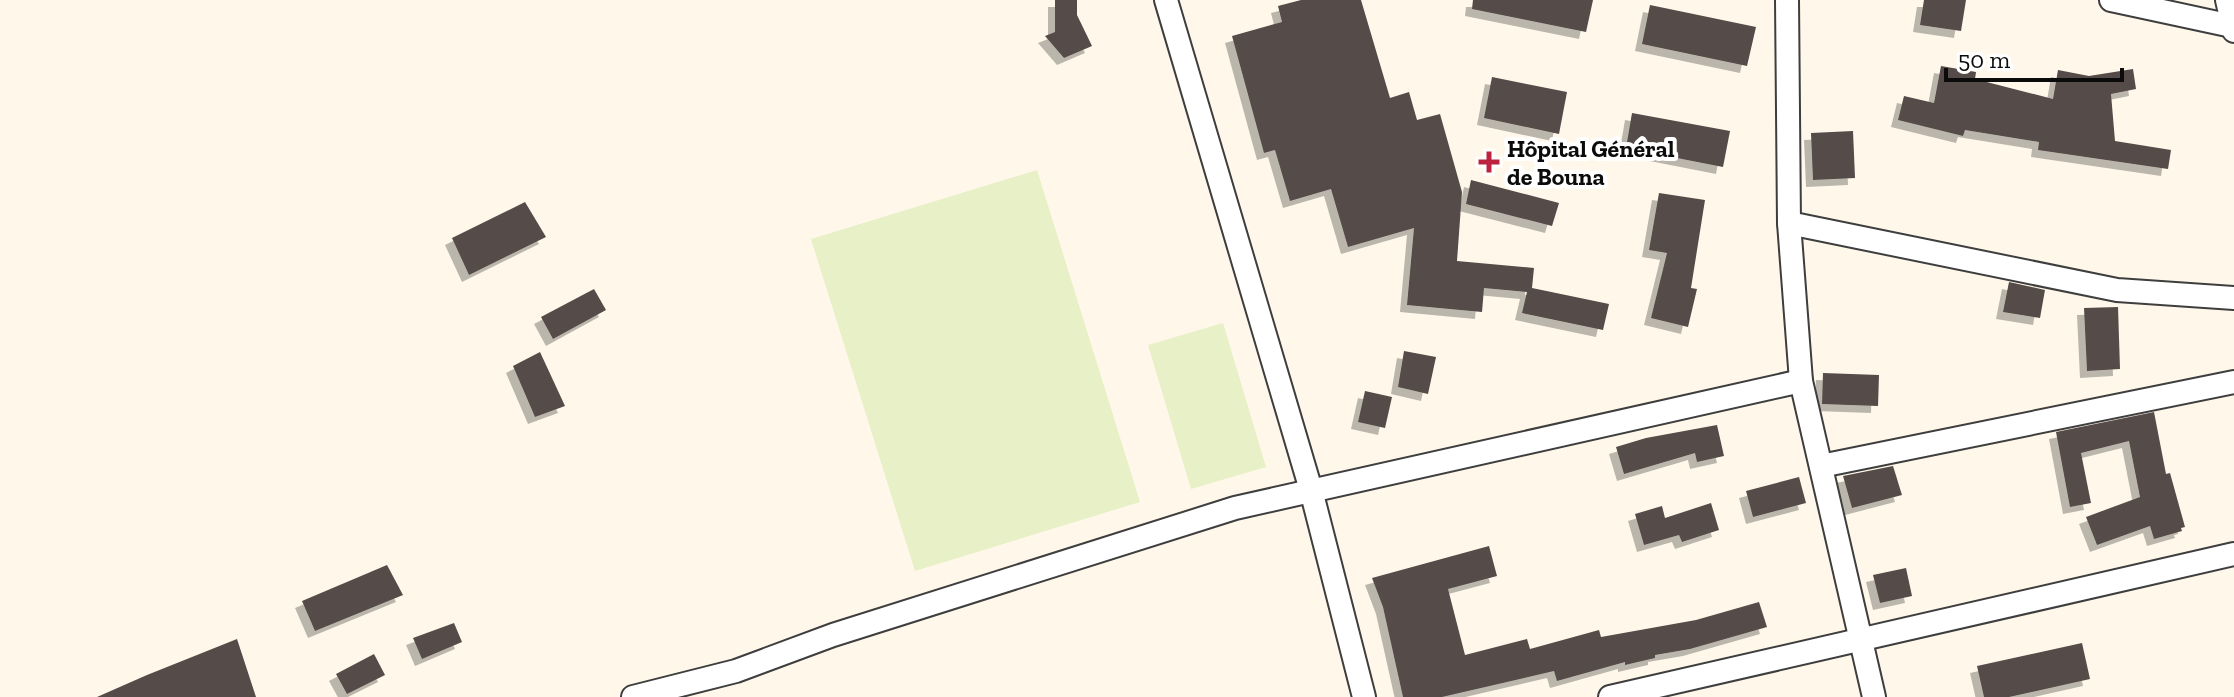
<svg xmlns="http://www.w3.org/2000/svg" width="2234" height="697" font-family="'Zilla Slab',serif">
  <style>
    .pitch { fill: #e7f0c6 }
    .building { fill: #544b48; filter: url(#shadow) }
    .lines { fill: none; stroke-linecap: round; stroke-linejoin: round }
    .street-casing { stroke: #3e3e3e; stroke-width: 26 }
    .street { stroke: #fff; stroke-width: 22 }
    .poi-dot { fill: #bd223e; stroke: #fff; stroke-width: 3 }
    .labels { text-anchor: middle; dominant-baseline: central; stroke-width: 8; stroke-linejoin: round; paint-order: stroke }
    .poi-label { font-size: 24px; font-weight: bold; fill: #0b0b0b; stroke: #fff; text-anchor: start }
  </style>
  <defs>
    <filter id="shadow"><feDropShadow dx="-7" dy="7" stdDeviation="0" flood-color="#0004"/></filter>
  </defs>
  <rect width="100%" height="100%" fill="#fff8ea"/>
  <g class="pitch">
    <polygon points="1037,170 1140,502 915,571 811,239"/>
    <polygon points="1223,323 1266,467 1191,489 1148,345"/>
  </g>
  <g class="building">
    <polygon points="1055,0 1077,0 1077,15 1092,46 1064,58 1045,36 1055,32"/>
    <polygon points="1301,0 1361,0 1390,98 1409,92 1417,120 1440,114 1462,192 1457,261 1534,268 1532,288 1609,304 1603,330 1522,313 1527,292 1484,288 1482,312 1407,305 1414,228 1348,247 1331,189 1290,201 1275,150 1264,153 1232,36 1282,22 1278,6"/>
    <polygon points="1473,0 1593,0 1586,32 1472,9"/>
    <polygon points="1924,0 1966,0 1961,31 1920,25"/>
    <polygon points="1650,5 1756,27 1747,66 1642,44"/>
    <polygon points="1941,66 1976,72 1975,79 2053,99 2058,70 2089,76 2133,69 2136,89 2111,94 2115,141 2171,150 2168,169 2038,150 2039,142 1965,130 1963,136 1898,120 1904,96 1934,103"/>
    <polygon points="1492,77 1567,92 1559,134 1484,118"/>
    <polygon points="1632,113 1730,131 1723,167 1626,148"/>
    <polygon points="1853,131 1855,178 1813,180 1811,133"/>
    <polygon points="1471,180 1559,203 1552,226 1466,204"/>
    <polygon points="1659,193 1705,200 1691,288 1697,289 1688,327 1651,318 1667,253 1649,250"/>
    <polygon points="525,202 546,237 469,275 452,238"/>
    <polygon points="2009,282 2045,290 2040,318 2003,312"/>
    <polygon points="594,289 606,310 553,339 541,317"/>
    <polygon points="2118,307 2120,369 2087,371 2084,308"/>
    <polygon points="1404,351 1436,357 1428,394 1398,387"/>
    <polygon points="540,352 565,406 535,417 513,366"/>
    <polygon points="1823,373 1879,375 1878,406 1822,404"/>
    <polygon points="1365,391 1392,397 1385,428 1358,422"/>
    <polygon points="2154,412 2166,474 2170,473 2185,527 2181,528 2182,531 2154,539 2150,526 2097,545 2086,517 2140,497 2129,441 2081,453 2091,503 2070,507 2056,432"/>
    <polygon points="1717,425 1724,456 1697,462 1695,453 1624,474 1616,447 1646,438"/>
    <polygon points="1893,466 1902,495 1852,508 1843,476"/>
    <polygon points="1799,477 1806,503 1753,517 1746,491"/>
    <polygon points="1711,503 1719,530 1682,542 1679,535 1644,545 1635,514 1662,506 1665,518"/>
    <polygon points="1489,546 1497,576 1448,589 1465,655 1527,639 1530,649 1599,630 1601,637 1696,620 1759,602 1767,627 1690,649 1655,655 1655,658 1625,665 1625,662 1557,681 1554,671 1442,697 1403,697 1383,607 1372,578"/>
    <polygon points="387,565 403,595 315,631 302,601"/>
    <polygon points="1906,568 1912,596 1880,603 1873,575"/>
    <polygon points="454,623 462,642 422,659 413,638"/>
    <polygon points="237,639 256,697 97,697 147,675"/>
    <polygon points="2082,643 2090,679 2009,697 1984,697 1977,666"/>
    <polygon points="374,654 385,675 347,694 336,674"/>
  </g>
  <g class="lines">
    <defs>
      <g id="street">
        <polyline points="1166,0 1311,490 1364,697"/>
        <polyline points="1787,0 1789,223 1801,381 1874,697"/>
        <polyline points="2111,0 2232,26"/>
        <polyline points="2227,0 2234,31"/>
        <polyline points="1789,223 2117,290 2234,298"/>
        <polyline points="1821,466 2234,382"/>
        <polyline points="633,697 736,671 833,635 1235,508 1801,381"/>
        <polyline points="1610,697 2234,554"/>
      </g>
    </defs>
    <use href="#street" class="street-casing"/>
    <use href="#street" class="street"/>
  </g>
  <path class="poi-dot" d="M1485 150h8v8h8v8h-8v8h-8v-8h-8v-8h8z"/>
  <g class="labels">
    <g class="poi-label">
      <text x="1507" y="148">Hôpital Général<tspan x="1507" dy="28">de Bouna</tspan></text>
    </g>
  </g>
  <path d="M1946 68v12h176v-12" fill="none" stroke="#0b0b0b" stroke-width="4"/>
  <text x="1958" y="68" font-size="24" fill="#0b0b0b" stroke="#ffffff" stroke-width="6" paint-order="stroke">50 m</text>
</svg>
